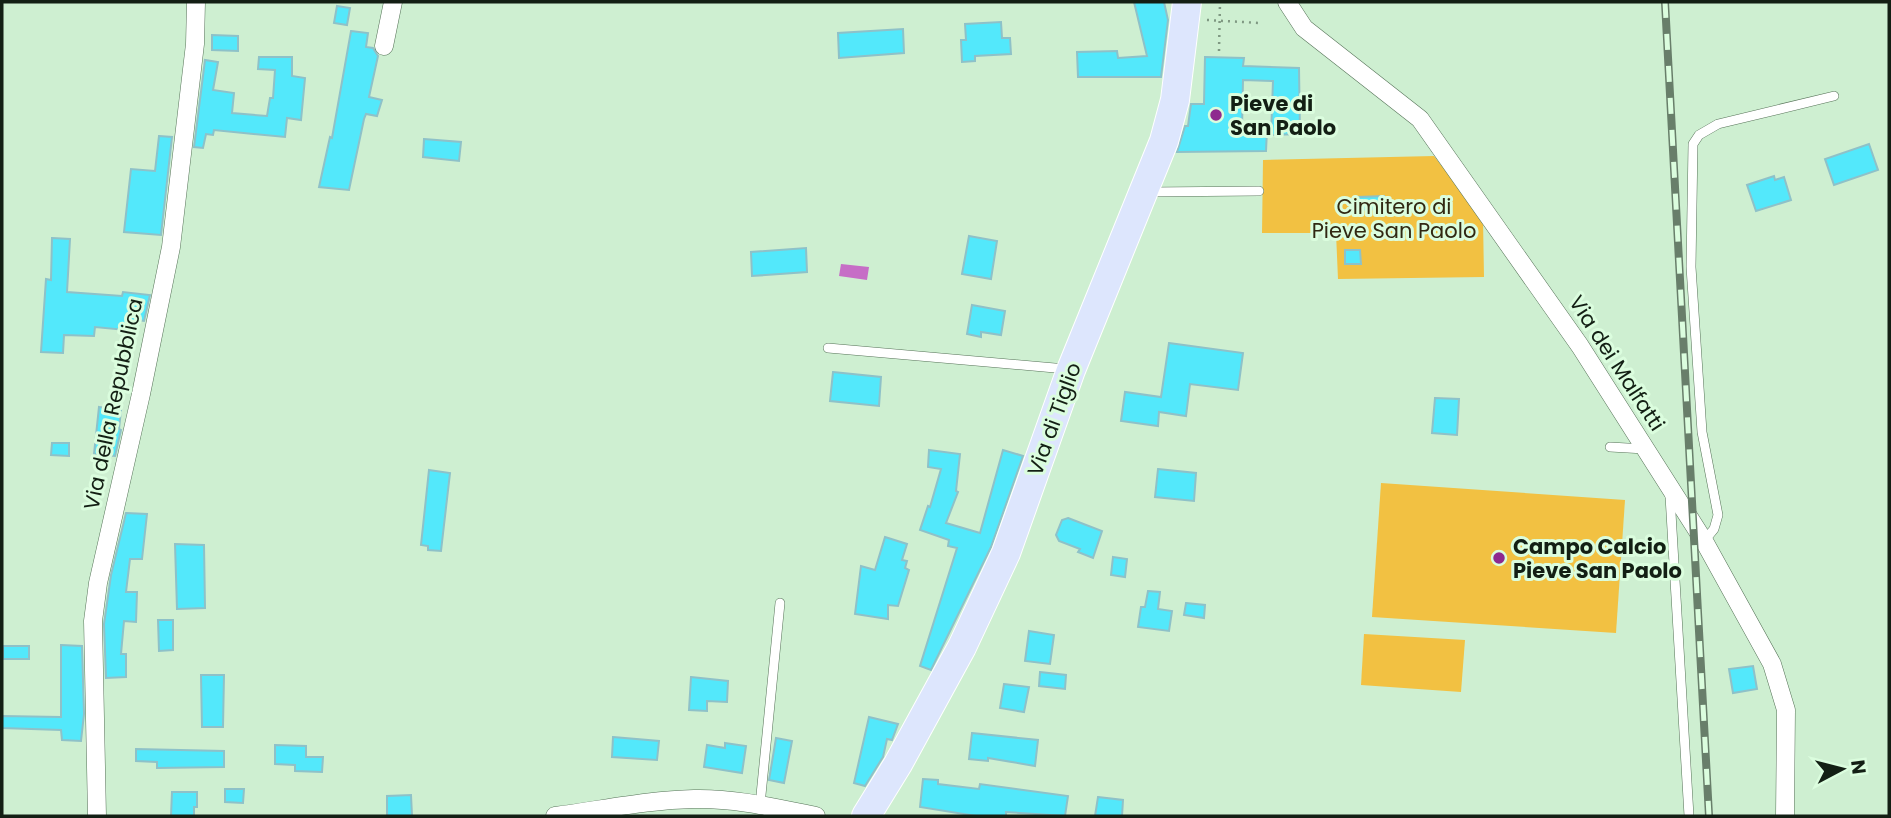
<svg xmlns="http://www.w3.org/2000/svg" width="1891" height="818" font-family="Poppins,sans-serif">
  <style>
    .green { fill: #f2c142 }
    .water { fill: #c66ec6 }
    .building { fill: #53e8fb; stroke: #8ec1c8; stroke-width: 2 }
    .lines { fill: none; stroke-linecap: round; stroke-linejoin: round }
    .service-casing { stroke: #567358; stroke-width: 10 }
    .minor-casing { stroke: #567358; stroke-width: 19 }
    .primary-casing { stroke: #fff; stroke-width: 30 }
    .path { stroke: #7f9882; stroke-width: 2.5; stroke-dasharray: 2 5; stroke-linecap: butt }
    .service { stroke: #fff; stroke-width: 9 }
    .minor { stroke: #fff; stroke-width: 18 }
    .primary { stroke: #dde6fd; stroke-width: 28 }
    .rail-casing { stroke: #687e6a; stroke-width: 8 }
    .rail { stroke: #dbfdde; stroke-width: 5; stroke-dasharray: 16; stroke-linecap: butt }
    .poi-dot { fill: #8e298f; stroke: #dbfdde; stroke-width: 2.5 }
    .labels { text-anchor: middle; dominant-baseline: central; stroke-width: 6; stroke-linejoin: round; paint-order: stroke }
    .poi-label { font-size: 21px; font-weight: bold; fill: #131f14; stroke: #dbfdde; text-anchor: start }
    .park-label { font-size: 21px; fill: #312812; stroke: #dbfdde }
    .street-label { font-size: 21px; fill: #131f14; stroke: #dbfdde }
  </style>
  <rect width="100%" height="100%" fill="#ceefd1"/>
  <g class="green">
    <polygon points="1434,156 1483,219 1484,277 1338,279 1336,233 1262,233 1263,160"/>
    <polygon points="1381,483 1625,500 1616,633 1372,617"/>
    <polygon points="1364,634 1465,640 1461,692 1361,685"/>
  </g>
  <polygon class="water" points="841,264 869,267 867,280 839,276"/>
  <g class="building">
    <polygon points="1134,2 1164,2 1168,20 1161,77 1078,77 1077,52 1117,51 1118,58 1147,56"/>
    <polygon points="337,6 350,8 347,25 334,23"/>
    <polygon points="1001,22 1002,38 1010,38 1011,54 975,56 975,61 962,62 961,40 966,40 965,24"/>
    <polygon points="903,29 904,53 839,58 838,33"/>
    <polygon points="351,31 368,33 366,47 373,48 378,56 369,97 382,100 377,116 366,114 364,119 349,190 319,187 330,137 332,138"/>
    <polygon points="212,35 238,36 238,51 212,50"/>
    <polygon points="259,57 292,57 292,76 305,78 301,120 287,118 285,137 214,130 213,135 206,134 203,148 194,147 205,60 218,62 213,90 234,93 232,113 267,116 270,98 273,98 275,70 258,69"/>
    <polygon points="1205,57 1244,58 1243,66 1299,68 1300,134 1271,135 1273,81 1243,80 1242,129 1267,130 1266,151 1177,152 1185,126 1188,126 1191,104 1204,104"/>
    <polygon points="159,136 172,137 161,235 124,232 131,169 155,171"/>
    <polygon points="424,139 461,142 459,161 423,157"/>
    <polygon points="1869,144 1878,170 1834,185 1825,159"/>
    <polygon points="1774,176 1775,180 1784,177 1791,200 1756,211 1747,185"/>
    <polygon points="1384,196 1384,209 1358,210 1358,197"/>
    <polygon points="969,236 997,241 991,279 962,274"/>
    <polygon points="52,238 70,239 67,292 122,296 123,292 150,295 144,321 137,320 136,331 95,327 94,336 64,335 63,353 41,352 46,279 51,280"/>
    <polygon points="806,248 807,272 752,276 751,252"/>
    <polygon points="1345,250 1360,250 1361,264 1345,264"/>
    <polygon points="972,305 1005,311 1001,335 981,332 981,337 967,334"/>
    <polygon points="1169,343 1243,353 1238,390 1190,384 1186,416 1159,412 1158,426 1121,421 1125,392 1161,397"/>
    <polygon points="833,372 881,377 879,406 830,401"/>
    <polygon points="1435,398 1459,399 1457,435 1432,433"/>
    <polygon points="99,407 121,410 119,429 121,430 115,456 94,454"/>
    <polygon points="52,443 69,443 69,456 51,455"/>
    <polygon points="929,450 960,454 956,491 958,492 946,523 980,533 1003,450 1023,456 991,547 931,670 920,666 957,548 948,546 949,540 920,530 928,506 930,507 941,469 928,467"/>
    <polygon points="1158,469 1196,473 1194,501 1155,497"/>
    <polygon points="429,470 450,473 441,551 428,550 428,546 421,545"/>
    <polygon points="126,513 147,514 142,559 130,559 126,592 137,592 136,622 124,621 121,654 126,654 126,677 106,678 104,624 111,575"/>
    <polygon points="1068,518 1102,531 1093,558 1078,552 1080,549 1059,541 1056,535 1062,520"/>
    <polygon points="885,537 907,544 902,560 907,561 905,568 909,570 898,606 888,605 888,619 855,614 861,566 875,570"/>
    <polygon points="175,544 204,545 205,608 177,609"/>
    <polygon points="1113,557 1127,559 1125,577 1111,575"/>
    <polygon points="1148,591 1160,592 1158,609 1172,611 1169,631 1138,627 1141,607 1145,607"/>
    <polygon points="1186,603 1205,605 1204,618 1184,615"/>
    <polygon points="158,620 173,620 173,650 159,651"/>
    <polygon points="1029,631 1054,635 1050,664 1025,661"/>
    <polygon points="61,645 82,646 84,714 81,741 62,740 61,730 2,728 2,716 61,717"/>
    <rect x="3" y="646" width="26" height="13"/>
    <polygon points="1753,666 1757,689 1733,693 1729,669"/>
    <polygon points="1040,672 1066,675 1065,689 1039,686"/>
    <polygon points="201,675 224,675 223,727 202,727"/>
    <polygon points="691,677 728,681 727,702 707,701 707,711 689,710"/>
    <polygon points="1004,684 1029,687 1024,712 1000,708"/>
    <polygon points="869,717 898,724 892,740 887,739 883,757 865,786 854,783"/>
    <polygon points="972,733 1038,740 1035,766 988,758 988,761 969,759"/>
    <polygon points="613,737 659,741 657,760 612,757"/>
    <polygon points="776,738 792,741 784,783 769,780"/>
    <polygon points="725,743 746,746 742,773 704,767 707,745 725,748"/>
    <polygon points="275,745 306,746 306,757 323,757 322,772 295,771 295,765 275,764"/>
    <polygon points="136,749 224,751 224,767 157,768 157,762 136,761"/>
    <polygon points="923,779 938,780 938,784 979,789 980,784 1068,796 1065,816 1006,812 1006,816 976,816 920,807"/>
    <polygon points="225,789 244,789 243,803 225,802"/>
    <polygon points="172,792 197,792 197,807 194,807 194,816 171,816"/>
    <polygon points="411,795 412,816 387,816 387,796"/>
    <polygon points="1098,797 1123,800 1122,816 1095,816"/>
  </g>
  <g class="lines">
    <defs>
      <g id="service">
        <polyline points="1149,192 1259,191"/>
        <polyline points="828,348 1066,369"/>
        <polyline points="1610,447 1645,449"/>
        <polyline points="1670,496 1689,816"/>
        <polyline points="1704,541 1714,529 1718,515 1702,432 1691,267 1693,144 1699,135 1718,124 1834,96"/>
        <polyline points="760,805 780,603"/>
      </g>
      <g id="minor">
        <polyline points="1287,2 1304,28 1420,119 1580,346 1704,541 1772,664 1786,710 1785,816"/>
        <polyline points="384,46 393,2"/>
        <polyline points="97,816 93,621 98,583 141,394 171,247 195,44 196,2"/>
        <path d="M555,816c47,-6 92,-16 139,-17 41,-1 82,9 122,17"/>
      </g>
      <polyline id="primary" points="866,816 898,764 962,647 1006,553 1071,370 1164,141 1175,100 1187,2"/>
    </defs>
    <use href="#service" class="service-casing"/>
    <use href="#minor" class="minor-casing"/>
    <use href="#primary" class="primary-casing"/>
    <g class="path">
      <polyline points="1207,20 1260,23"/>
      <polyline points="1219,51 1220,2"/>
    </g>
    <use href="#service" class="service"/>
    <use href="#minor" class="minor"/>
    <use href="#primary" class="primary"/>
    <defs>
      <polyline id="rail" points="1665,2 1709,816"/>
    </defs>
    <use href="#rail" class="rail-casing"/>
    <use href="#rail" class="rail"/>
  </g>
  <g class="poi-dot">
    <circle cx="1216" cy="115" r="7"/>
    <circle cx="1499" cy="558" r="7"/>
  </g>
  <g class="labels">
    <g class="poi-label">
      <text x="1230" y="103">Pieve di<tspan x="1230" dy="24">San Paolo</tspan></text>
      <text x="1513" y="546">Campo Calcio<tspan x="1513" dy="24">Pieve San Paolo</tspan></text>
    </g>
    <g class="park-label">
      <text x="1394" y="206">Cimitero di<tspan x="1394" dy="24">Pieve San Paolo</tspan></text>
    </g>
    <g class="street-label">
      <text transform="translate(1617 363) rotate(57)">Via dei Malfatti</text>
      <text transform="translate(113 404) rotate(-78)">Via della Repubblica</text>
      <text transform="translate(1054 419) rotate(-70)">Via di Tiglio</text>
    </g>
  </g>
  <rect width="1891" height="818" fill="none" stroke="#131f14" stroke-width="7"/>
  <g transform="translate(1842 769) rotate(83)" stroke="#dbfdde" stroke-width="5" paint-order="stroke">
  <path d="M0-5L12 26L0 18L-12 26Z" fill="#131f14"/>
  <text y="-10" font-size="19" font-weight="bold" text-anchor="middle" fill="#131f14">N</text>
  </g>
</svg>
